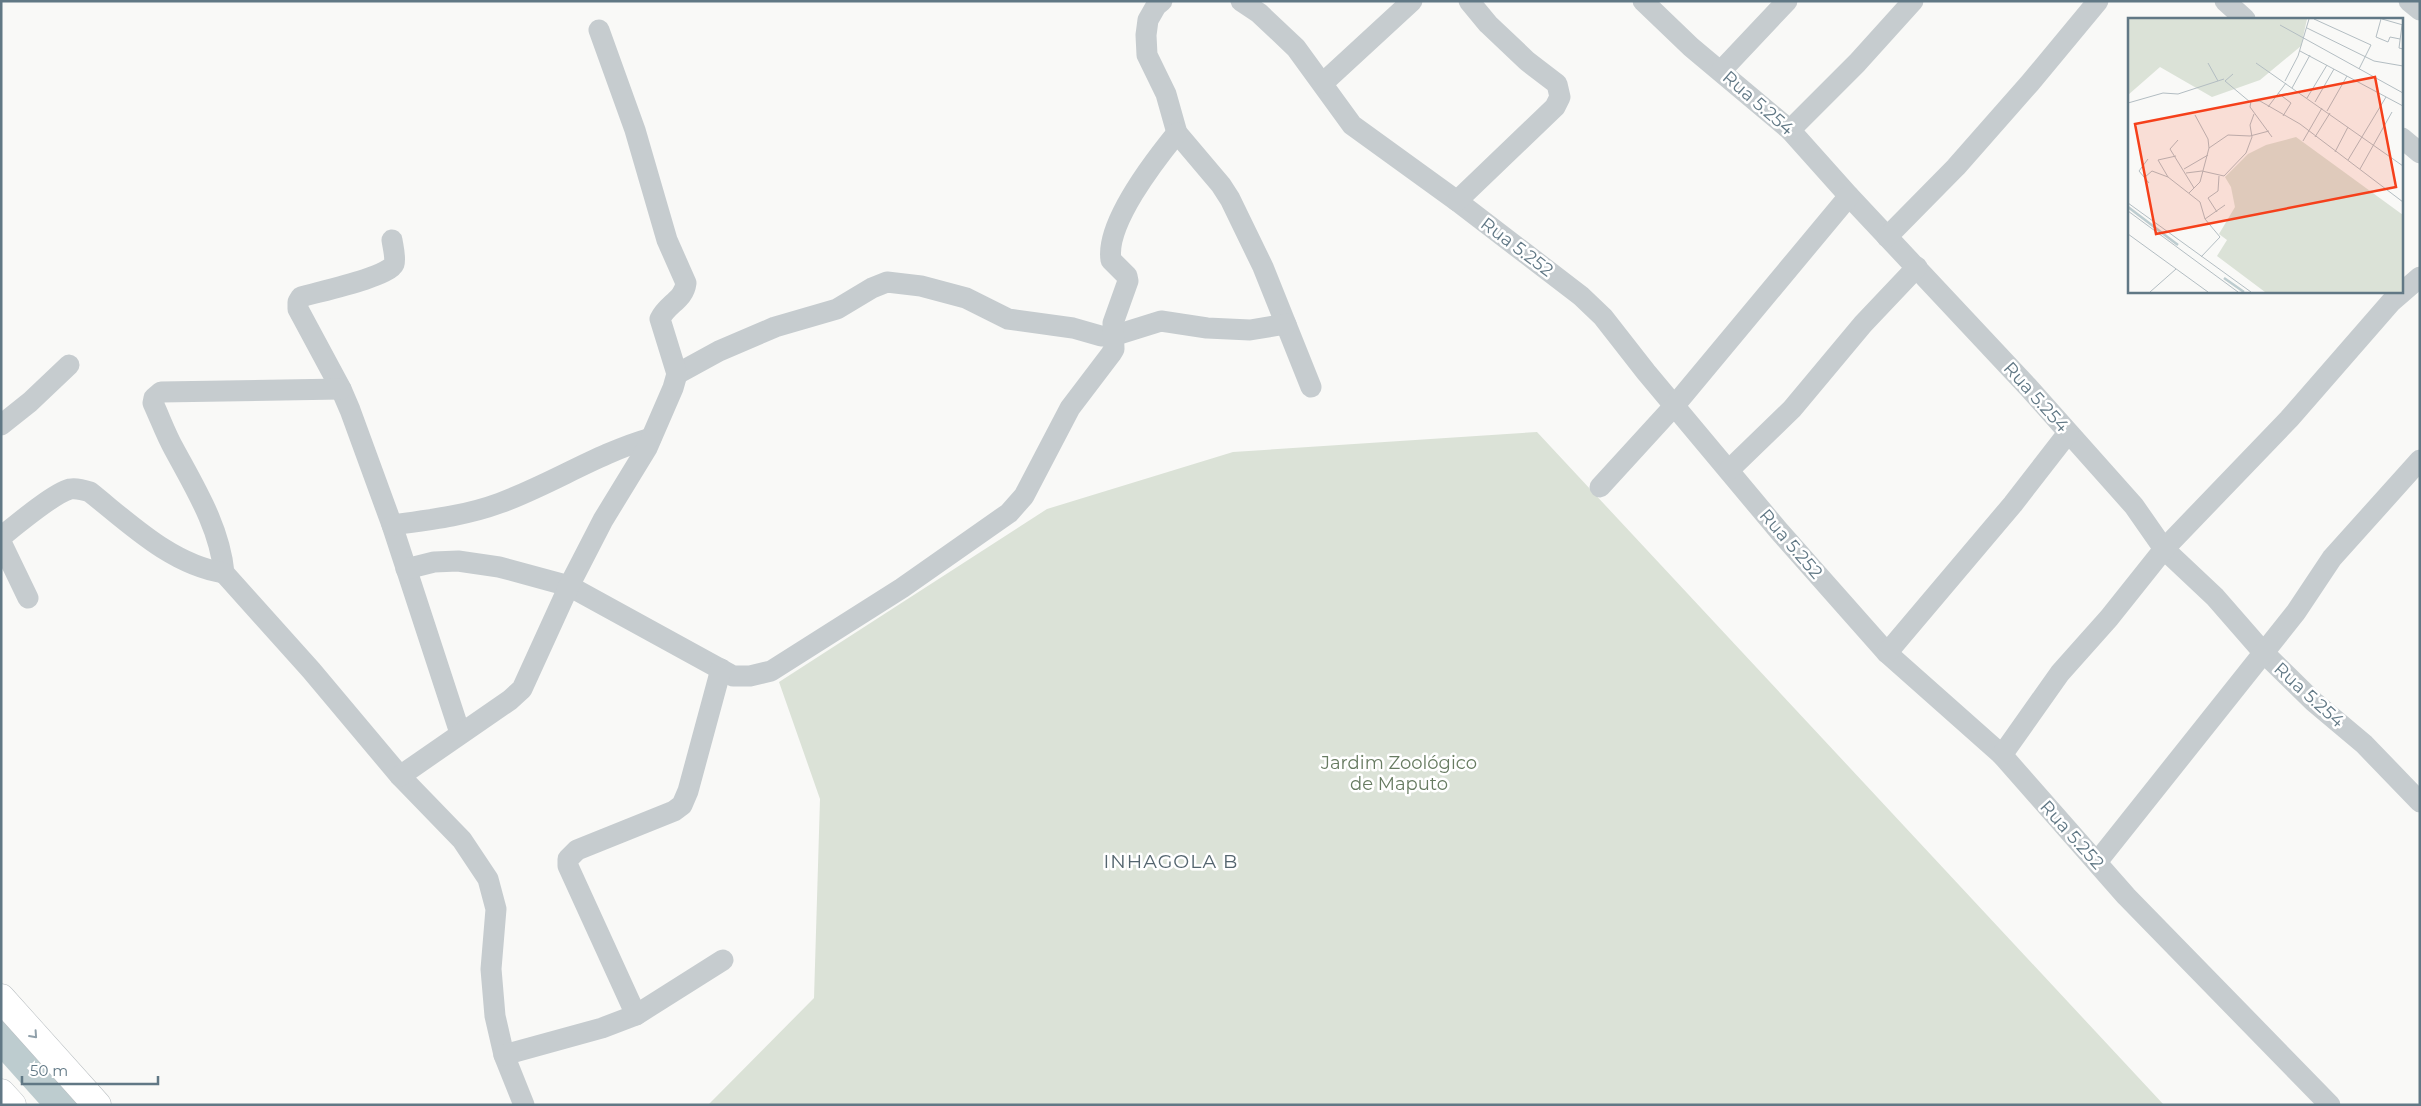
<svg xmlns="http://www.w3.org/2000/svg" width="2421" height="1106" font-family="Montserrat,sans-serif">
  <style>
    .green { fill: #dbe2d7 }
    .lines { fill: none; stroke-linecap: round; stroke-linejoin: round }
    .river { stroke: #bdcccf; stroke-width: 32 }
    .primary-casing { stroke: #b9bfc2; stroke-width: 29 }
    .street { stroke: #c6cccf; stroke-width: 21 }
    .primary { stroke: #fff; stroke-width: 28 }
    .oneway { stroke: #90a0aa }
    .labels { text-anchor: middle; dominant-baseline: central; stroke-width: 5; stroke-linejoin: round; paint-order: stroke }
    .street-label { font-size: 18px; fill: #617885; stroke: #fff }
    .park-label { font-size: 18px; fill: #677b61; stroke: #fff }
    .neighbourhood-label { font-size: 19px; letter-spacing: 1px; fill: #54656f; stroke: #fff }
    .inset-river { fill: none; stroke: #bdcccf; stroke-width: 2.5 }
    .inset-road { fill: none; stroke: #b3bdc2; stroke-width: 1 }
    .view { fill: #f5401b; fill-opacity: 0.15; stroke: #f5401b; stroke-width: 2.5 }
    .inset-edge { fill: none; stroke: #617885; stroke-width: 2.5 }
  </style>
  <rect width="100%" height="100%" fill="#f9f9f7"/>
  <polygon class="green" points="1537,432 2164,1105 708,1105 814,998 820,799 779,682 1047,509 1233,452"/>
  <g class="lines">
    <polyline class="river" points="1,1037 62,1105"/>
    <defs>
      <g id="primary">
        <polyline points="1,998 97,1105"/>
        <polyline points="1,1093 12,1105"/>
      </g>
    </defs>
    <use href="#primary" class="primary-casing"/>
    <g class="street">
      <polyline points="1162,1 1156,6 1148,20 1146,35 1147,55 1166,94 1177,133 1221,185 1230,199 1263,267 1311,387"/>
      <polyline points="1241,1 1259,13 1296,48 1352,125 1457,201 1581,296 1603,317 1646,372 1779,531 1887,653 2002,755 2126,896 2330,1105"/>
      <polyline points="1643,1 1691,47 1790,130 1849,196 2028,387 2134,506 2164,549 2215,597 2263,652 2314,702 2364,744 2420,802"/>
      <polyline points="2225,1 2245,19"/>
      <polyline points="2409,1 2420,10"/>
      <polyline points="1721,71 1787,1"/>
      <polyline points="1323,83 1412,1"/>
      <polyline points="1790,130 1857,63 1913,1"/>
      <polyline points="2402,138 2420,153"/>
      <polyline points="1457,201 1555,107 1560,97 1557,84 1527,61 1488,24 1469,1"/>
      <polyline points="1887,237 1956,167 2030,83 2098,1"/>
      <path d="M392,240c1,7 4,18 2,24 -5,13 -77,28 -93,33l-3,5v7l43,80 9,21 42,115 68,208"/>
      <polyline points="677,374 719,351 775,327 837,309 872,288 887,282 921,286 966,298 1008,319 1073,328 1101,336 1113,336 1161,321 1207,328 1250,330 1286,324"/>
      <path d="M341,389l-180,3 -7,6 -1,5c7,15 13,32 21,46 21,39 46,79 50,124l87,97 89,106 62,64 26,39 8,30 -5,60 4,47 9,39 20,50"/>
      <polyline points="1,425 30,402 69,365"/>
      <polyline points="1729,470 1792,409 1863,324 1917,267"/>
      <polyline points="1600,487 1675,405 1849,196"/>
      <path d="M392,525c36,-5 73,-9 108,-22 52,-19 98,-50 151,-65"/>
      <path d="M1,537c15,-12 53,-44 69,-48 6,-1 14,1 20,3 40,32 82,73 134,81"/>
      <polyline points="1,542 28,598"/>
      <path d="M406,569l28,-7 24,-1 41,6 70,19 164,90h17l21,-5 131,-83 107,-75 15,-17 46,-88 41,-54 3,-5 -1,-26 15,-42 -1,-5 -16,-16c-6,-36 44,-100 66,-127"/>
      <polyline points="1887,653 2013,504 2068,433"/>
      <polyline points="2002,755 2060,673 2109,618 2164,549 2289,419 2391,302 2420,277"/>
      <path d="M400,776l110,-76 12,-11 47,-103 34,-66 44,-72 26,-60 4,-14 -17,-55c7,-15 24,-19 26,-36l-19,-43 -32,-110 -36,-100"/>
      <polyline points="2097,862 2296,612 2332,558 2420,460"/>
      <polyline points="636,1015 568,866 568,859 577,850 674,811 682,805 688,791 721,669"/>
      <polyline points="504,1055 602,1028 636,1015 723,960"/>
    </g>
    <use href="#primary" class="primary"/>
  </g>
  <defs><path id="oneway-chevron" d="M-2-3.5L2.5 0L-2 3.5" fill="none" stroke-width="1.6" stroke-linecap="round" stroke-linejoin="round" transform="scale(1.25)"/></defs>
  <use class="oneway" href="#oneway-chevron" transform="translate(34 1035) rotate(48)"/>
  <g class="labels">
    <g class="street-label">
      <text transform="translate(1758 103) rotate(41)">Rua 5.254</text>
      <text transform="translate(1517 247) rotate(37)">Rua 5.252</text>
      <text transform="translate(2036 397) rotate(48)">Rua 5.254</text>
      <text transform="translate(1791 544) rotate(49)">Rua 5.252</text>
      <text transform="translate(2309 695) rotate(42)">Rua 5.254</text>
      <text transform="translate(2072 835) rotate(48)">Rua 5.252</text>
    </g>
    <g class="park-label">
      <text x="1399" y="763">Jardim Zoológico<tspan x="1399" dy="21">de Maputo</tspan></text>
    </g>
    <g class="neighbourhood-label">
      <text x="1171" y="861">INHAGOLA B</text>
    </g>
  </g>
  <g transform="translate(2128 18)">
    <rect width="275" height="275" fill="#f9f9f7"/>
    <path d="M0,1h179l-6,27 -41,34 -48,17 -52,-30 -32,28zM168,119l107,78v77h-138l-48,-36 10,-16 -8,-6 16,-27 -4,-20 -6,-10 23,-23 18,-9z" fill="#dbe2d7"/>
    <path class="inset-river" d="M0,189l50,38M96,260l20,14"/>
    <path class="inset-road" d="M186,1l57,26 -12,24M253,1l-5,18 12,5 2,-5 10,2M254,1l21,6M152,7l123,68M274,7l-3,23 4,1M179,10l67,33 29,5M172,33l103,55M80,45l10,18M128,45l147,103M105,56l-8,7 25,21M157,63l13,-25 11,-37M164,70l18,-33M150,75l13,10 -8,13M179,80l20,-33M187,84l19,-33M0,85l35,-10 15,1 46,-15M140,89l18,-24M199,93l20,-35M144,119l-22,-30 1,-6h9l40,23 103,78M187,119l15,-24M50,122l-8,9 24,39M175,123l19,-33M81,130l19,-13 22,1 19,-5M207,134l13,-25M20,141l-9,12 10,12M220,142l38,-63M56,151l24,-14M232,151l32,-57M58,155l16,-2 22,5 22,-23 6,-16 -2,-12 4,-11M17,159l7,-6 16,6 32,25 5,17 15,18 -19,20M40,159l-10,-17 18,-4M61,175l11,-11 9,-34 -1,-9 -13,-24M0,185l123,89M0,193l110,81M89,194l-9,-14 10,-7 1,-15M77,201l20,-14M0,216l80,58M22,274l26,-23"/>
    <path class="view" d="M247,59l21,110 -240,47 -21,-110z"/>
    <rect width="275" height="275" class="inset-edge"/>
  </g>
  <rect width="2421" height="1106" fill="none" stroke="#617885" stroke-width="5"/>
  <path d="M22 1076v8h136v-8" fill="none" stroke="#617885" stroke-width="2.5"/>
  <text x="30" y="1076" font-size="15" fill="#617885" stroke="#ffffff" stroke-width="4" paint-order="stroke">50 m</text>
</svg>
